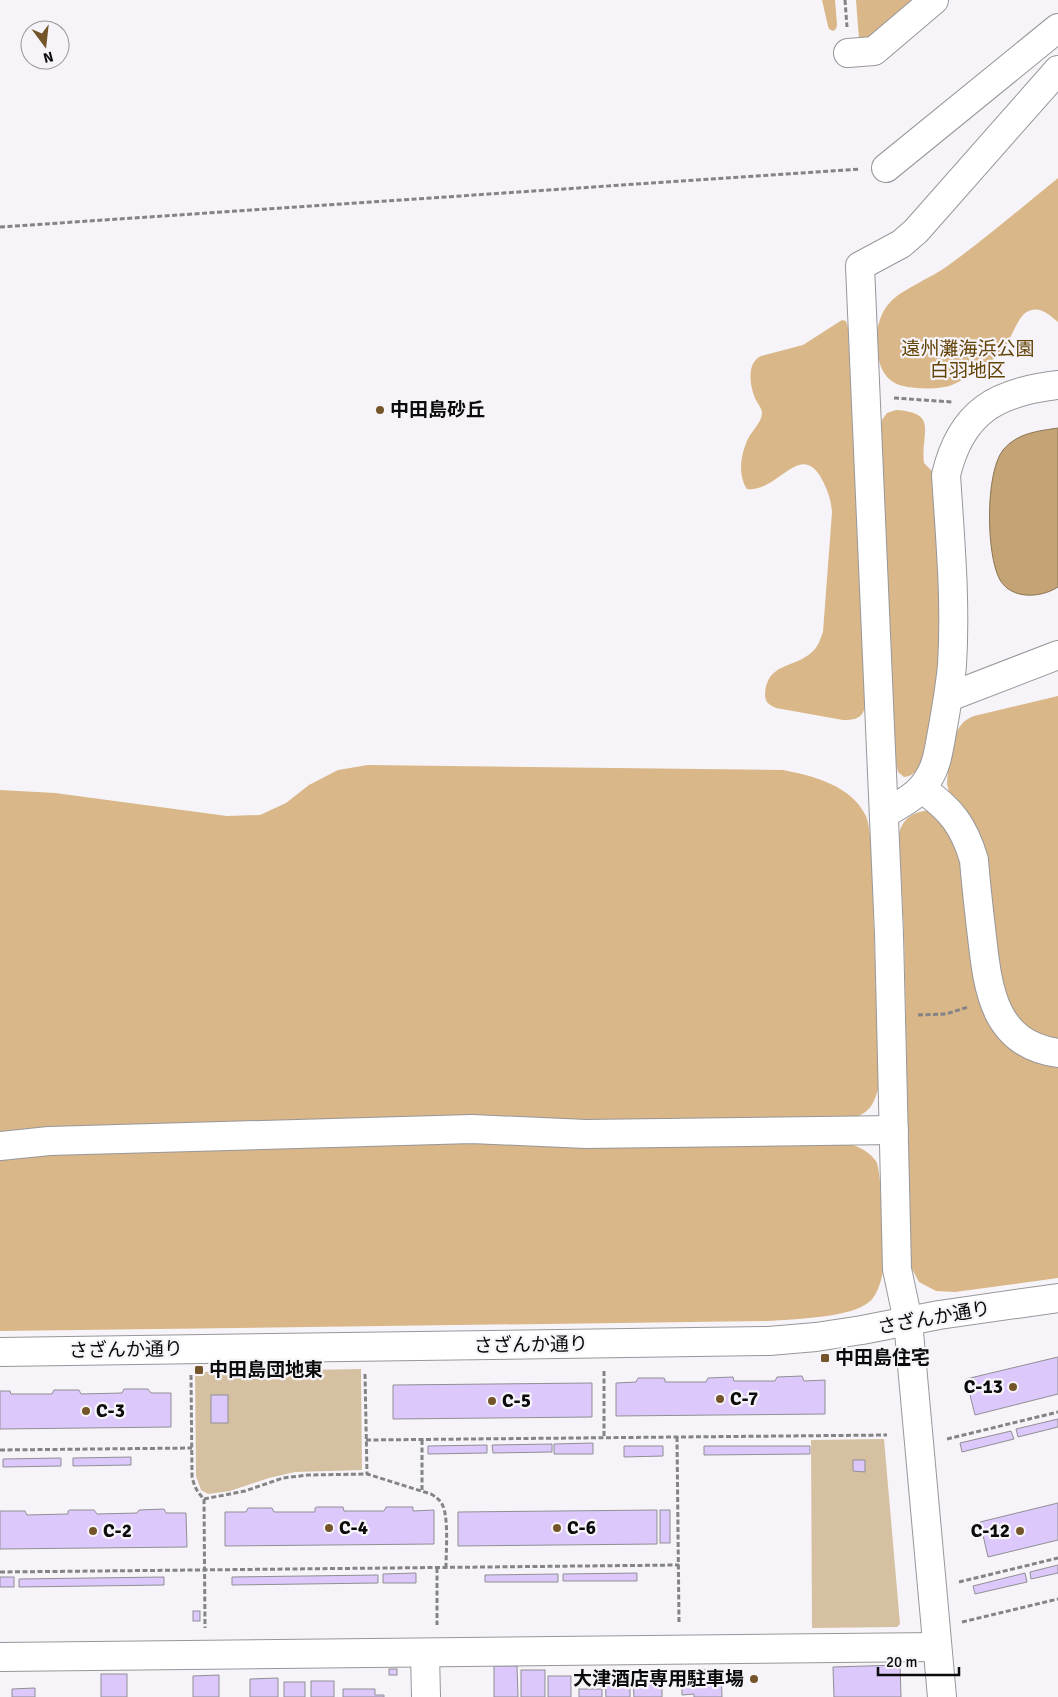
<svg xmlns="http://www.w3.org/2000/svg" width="1058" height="1697" font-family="Signika,'Noto Sans JP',sans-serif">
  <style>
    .green { fill: #d6c0a2 }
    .forest { fill: #d9b788 }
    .water { fill: #c4a375; stroke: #8c7556 }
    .building { fill: #dcc8fb; stroke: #908f93 }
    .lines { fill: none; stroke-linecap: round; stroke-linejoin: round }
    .minor-casing { stroke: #98969a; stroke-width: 30 }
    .path { stroke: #848386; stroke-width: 3; stroke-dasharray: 5 2.5; stroke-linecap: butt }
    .minor { stroke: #fff; stroke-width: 28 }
    .poi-dot { fill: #735529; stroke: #f6f4f8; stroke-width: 2 }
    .labels { text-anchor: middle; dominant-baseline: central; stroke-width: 4.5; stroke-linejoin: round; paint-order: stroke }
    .park-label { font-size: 19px; fill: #644308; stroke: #f6f4f8 }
    .poi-label { font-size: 19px; font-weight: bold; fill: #0b0b0c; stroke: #f6f4f8; text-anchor: start }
    .street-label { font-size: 19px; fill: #0b0b0c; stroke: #f6f4f8 }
  </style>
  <rect width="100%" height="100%" fill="#f6f4f8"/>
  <g class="green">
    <polygon points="361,1369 362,1470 295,1472 269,1478 230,1491 208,1494 201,1490 196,1476 195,1372"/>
    <polygon points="884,1439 900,1624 897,1627 812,1628 811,1440"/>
  </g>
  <g class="forest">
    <polygon points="822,0 835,0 837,25 836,29 833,31 829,29 828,26"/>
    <polygon points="856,0 925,0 877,41 859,39"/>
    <path d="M1058,178v144c-9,-7 -17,-16 -29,-11 -12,4 -18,31 -27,40 -13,14 -32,26 -50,34 -12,5 -47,5 -59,-3 -6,-4 -11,-11 -13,-18 -7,-24 -4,-53 17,-68 15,-11 33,-18 49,-29 38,-27 75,-59 112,-89z"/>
    <path d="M842,320l4,1 2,7 17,376c-1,14 -9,16 -22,16l-67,-12c-7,-3 -11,-6 -11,-14 2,-32 29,-25 47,-42 6,-5 8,-12 11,-20l9,-120c-1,-13 -5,-24 -12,-36 -21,-34 -43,17 -73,13 -10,-15 -6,-37 2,-52 4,-7 13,-16 13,-24 0,-5 -5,-10 -7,-15 -5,-12 -9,-35 6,-42l42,-11z"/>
    <path d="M896,410c44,3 24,23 28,53l13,13 5,181 -20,102c-4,10 -7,17 -18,18l-6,-5 -2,-9 -15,-334 1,-9 5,-7z"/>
    <path d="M1058,696v346l-31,-11 -24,-32 -56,-215c1,-14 4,-48 14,-59 4,-5 8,-7 13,-9z"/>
    <path d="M368,765l415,5c30,6 68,15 83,46 3,7 3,16 5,23l8,247c-7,26 -13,29 -39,35l-840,15v-346l55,3 172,23 33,-1 26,-12 23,-18 29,-15z"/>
    <path d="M930,810l8,4 22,34 17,135 81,80v215l-103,14 -19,-1 -17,-9 -8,-15 -7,-334 -5,-99c4,-17 15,-22 31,-24z"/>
    <path d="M472,1139l368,2c14,4 26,7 36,20 6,8 8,96 7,110 -2,11 -6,25 -14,31 -18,16 -76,17 -101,19l-768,10v-175z"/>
  </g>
  <path class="water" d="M1058,428v159c-17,11 -46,13 -58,-7 -14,-25 -15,-107 3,-130 14,-17 35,-19 55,-22z"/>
  <g class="building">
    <polygon points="1058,1357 1058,1394 975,1415 966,1379"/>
    <polygon points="802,1376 804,1381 825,1380 825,1414 616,1416 616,1383 636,1382 638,1378 663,1378 665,1379 665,1382 706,1382 708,1378 733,1377 734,1381 775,1381 777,1377"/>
    <polygon points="592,1383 592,1417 393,1419 393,1385"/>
    <polygon points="124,1389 148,1389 151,1393 171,1393 171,1427 0,1429 0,1391 10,1391 11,1394 52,1394 54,1390 79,1390 81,1394 122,1393"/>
    <rect x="211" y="1395" width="17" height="28"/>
    <polygon points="1058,1419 1058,1427 1018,1437 1016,1429"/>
    <polygon points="1011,1431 1014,1439 962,1452 960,1443"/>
    <polygon points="593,1443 593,1454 554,1454 554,1444"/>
    <polygon points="552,1444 552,1452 493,1453 492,1445"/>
    <polygon points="487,1445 487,1453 428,1454 428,1446"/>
    <polygon points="624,1446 663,1446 663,1456 624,1457"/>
    <polygon points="704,1446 810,1446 810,1454 704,1455"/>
    <polygon points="131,1457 131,1465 73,1466 73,1458"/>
    <polygon points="61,1458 61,1466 3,1467 3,1459"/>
    <polygon points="853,1460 865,1460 865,1472 853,1471"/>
    <polygon points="1058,1503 1058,1540 988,1557 980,1522"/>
    <polygon points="317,1507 343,1507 344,1511 384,1511 386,1507 413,1507 413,1511 434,1510 434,1544 225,1546 225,1512 246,1512 248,1508 272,1508 274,1512 315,1512 315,1508"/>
    <polygon points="164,1509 166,1513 186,1513 187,1547 0,1549 0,1511 25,1511 27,1515 68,1514 68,1511 70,1510 94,1510 97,1514 137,1513 139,1510"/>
    <polygon points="657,1510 657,1544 458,1546 458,1512"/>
    <rect x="660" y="1510" width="10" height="33"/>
    <polygon points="1058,1565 1058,1573 1031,1579 1030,1572"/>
    <polygon points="416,1573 416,1583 383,1583 383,1574"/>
    <polygon points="637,1573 637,1581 563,1581 563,1574"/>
    <polygon points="1025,1573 1027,1582 975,1594 973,1586"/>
    <polygon points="558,1574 558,1582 485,1582 485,1575"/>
    <polygon points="378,1575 378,1583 232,1585 232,1577"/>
    <rect x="0" y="1577" width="14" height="10"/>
    <polygon points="164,1577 164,1585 19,1587 19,1579"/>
    <rect x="193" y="1611" width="7" height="10"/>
    <polygon points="900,1665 901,1697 834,1697 833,1667"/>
    <polygon points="494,1666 517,1666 518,1697 494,1697"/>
    <rect x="389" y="1669" width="8" height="6"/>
    <polygon points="721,1669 722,1697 694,1697 694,1694 682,1695 682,1670"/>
    <rect x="521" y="1670" width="24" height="27"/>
    <rect x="101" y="1674" width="26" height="23"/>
    <polygon points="219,1675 219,1697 193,1697 193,1676"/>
    <rect x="548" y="1676" width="23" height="21"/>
    <polygon points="605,1676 630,1676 630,1697 606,1697"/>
    <polygon points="662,1677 662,1697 634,1697 633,1678"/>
    <polygon points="278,1678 278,1697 250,1697 250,1679"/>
    <rect x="311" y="1681" width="23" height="16"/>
    <rect x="284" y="1682" width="21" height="15"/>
    <polygon points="35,1688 35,1697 12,1697 12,1689"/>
    <polygon points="343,1689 375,1689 375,1695 384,1695 384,1697 343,1697"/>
    <rect x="579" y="1689" width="23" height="8"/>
  </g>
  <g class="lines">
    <defs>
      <g id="minor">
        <polyline points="848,53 874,51 934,0"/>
        <polyline points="886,168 1058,28"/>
        <polyline points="949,697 1058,655"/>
        <path d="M922,789c29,20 42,37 52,71 2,26 5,51 8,77 6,53 12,107 76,116"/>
        <path d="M884,814c17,-10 34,-18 44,-35 9,-13 11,-31 14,-47 4,-22 8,-45 10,-67 4,-64 -2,-127 -6,-190 15,-63 50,-83 112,-90"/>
        <polyline points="0,1146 49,1141 472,1129 586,1134 894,1130"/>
        <polyline points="0,1352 769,1341 816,1337 862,1330 939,1315 1058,1298"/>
        <polyline points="425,1653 426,1697"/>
        <polyline points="0,1657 937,1647"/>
        <polyline points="942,1697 908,1321 897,1269 889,934 860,266 901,244 916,231 1058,70"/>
      </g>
    </defs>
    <use href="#minor" class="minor-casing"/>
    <g class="path">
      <polyline points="845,0 847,27"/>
      <polyline points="0,227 860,169"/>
      <polyline points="894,398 952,402"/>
      <polyline points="918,1015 946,1014 968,1007"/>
      <polyline points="604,1371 604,1438"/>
      <polyline points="365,1374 367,1474"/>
      <path d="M191,1375l1,101c2,10 5,16 12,23l1,129"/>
      <polyline points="677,1437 679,1623"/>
      <polyline points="947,1439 1058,1412"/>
      <polyline points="366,1440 887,1435"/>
      <polyline points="422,1440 422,1491"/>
      <polyline points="0,1450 192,1448"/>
      <path d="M204,1499l41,-8 38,-13 25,-3 59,-1 64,20c5,3 8,5 11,10 7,12 4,48 4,63"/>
      <polyline points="437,1568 437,1625"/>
      <polyline points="0,1572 679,1565"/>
      <polyline points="959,1582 1058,1558"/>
      <polyline points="962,1622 1058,1599"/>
    </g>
    <use href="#minor" class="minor"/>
  </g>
  <g class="poi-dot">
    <circle cx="380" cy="410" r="5"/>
    <rect x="820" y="1353" width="10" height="10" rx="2.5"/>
    <rect x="194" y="1365" width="10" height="10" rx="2.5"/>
    <circle cx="1013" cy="1387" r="5"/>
    <circle cx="720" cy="1399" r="5"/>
    <circle cx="492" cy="1401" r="5"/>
    <circle cx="86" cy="1411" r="5"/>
    <circle cx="329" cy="1528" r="5"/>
    <circle cx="557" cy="1528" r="5"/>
    <circle cx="93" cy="1531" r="5"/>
    <circle cx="1020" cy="1531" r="5"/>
    <circle cx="754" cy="1679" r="5"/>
  </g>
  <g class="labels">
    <g class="park-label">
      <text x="968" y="349">遠州灘海浜公園<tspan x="968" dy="22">白羽地区</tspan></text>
    </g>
    <g class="poi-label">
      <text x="390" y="410">中田島砂丘</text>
      <text x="835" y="1358">中田島住宅</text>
      <text x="209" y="1370">中田島団地東</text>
      <text x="1003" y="1387" text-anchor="end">C-13</text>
      <text x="730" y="1399">C-7</text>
      <text x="502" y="1401">C-5</text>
      <text x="96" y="1411">C-3</text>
      <text x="339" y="1528">C-4</text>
      <text x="567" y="1528">C-6</text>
      <text x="103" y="1531">C-2</text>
      <text x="1010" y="1531" text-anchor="end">C-12</text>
      <text x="744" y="1679" text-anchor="end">大津酒店専用駐車場</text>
    </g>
    <g class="street-label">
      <text transform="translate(934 1318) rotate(-10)">さざんか通り</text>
      <text transform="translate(531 1345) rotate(-1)">さざんか通り</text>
      <text transform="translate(126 1350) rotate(-1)">さざんか通り</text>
    </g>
  </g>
  <g transform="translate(45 45) rotate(165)"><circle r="24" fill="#f6f4f8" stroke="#98979a"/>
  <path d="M0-4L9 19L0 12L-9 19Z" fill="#735529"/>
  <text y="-8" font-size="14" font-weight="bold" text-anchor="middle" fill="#0b0b0c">N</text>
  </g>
  <path d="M878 1667v8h81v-8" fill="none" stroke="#0b0b0c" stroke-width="2.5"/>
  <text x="886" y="1667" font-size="15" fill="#0b0b0c" stroke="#f6f4f8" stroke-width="4" paint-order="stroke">20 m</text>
</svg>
